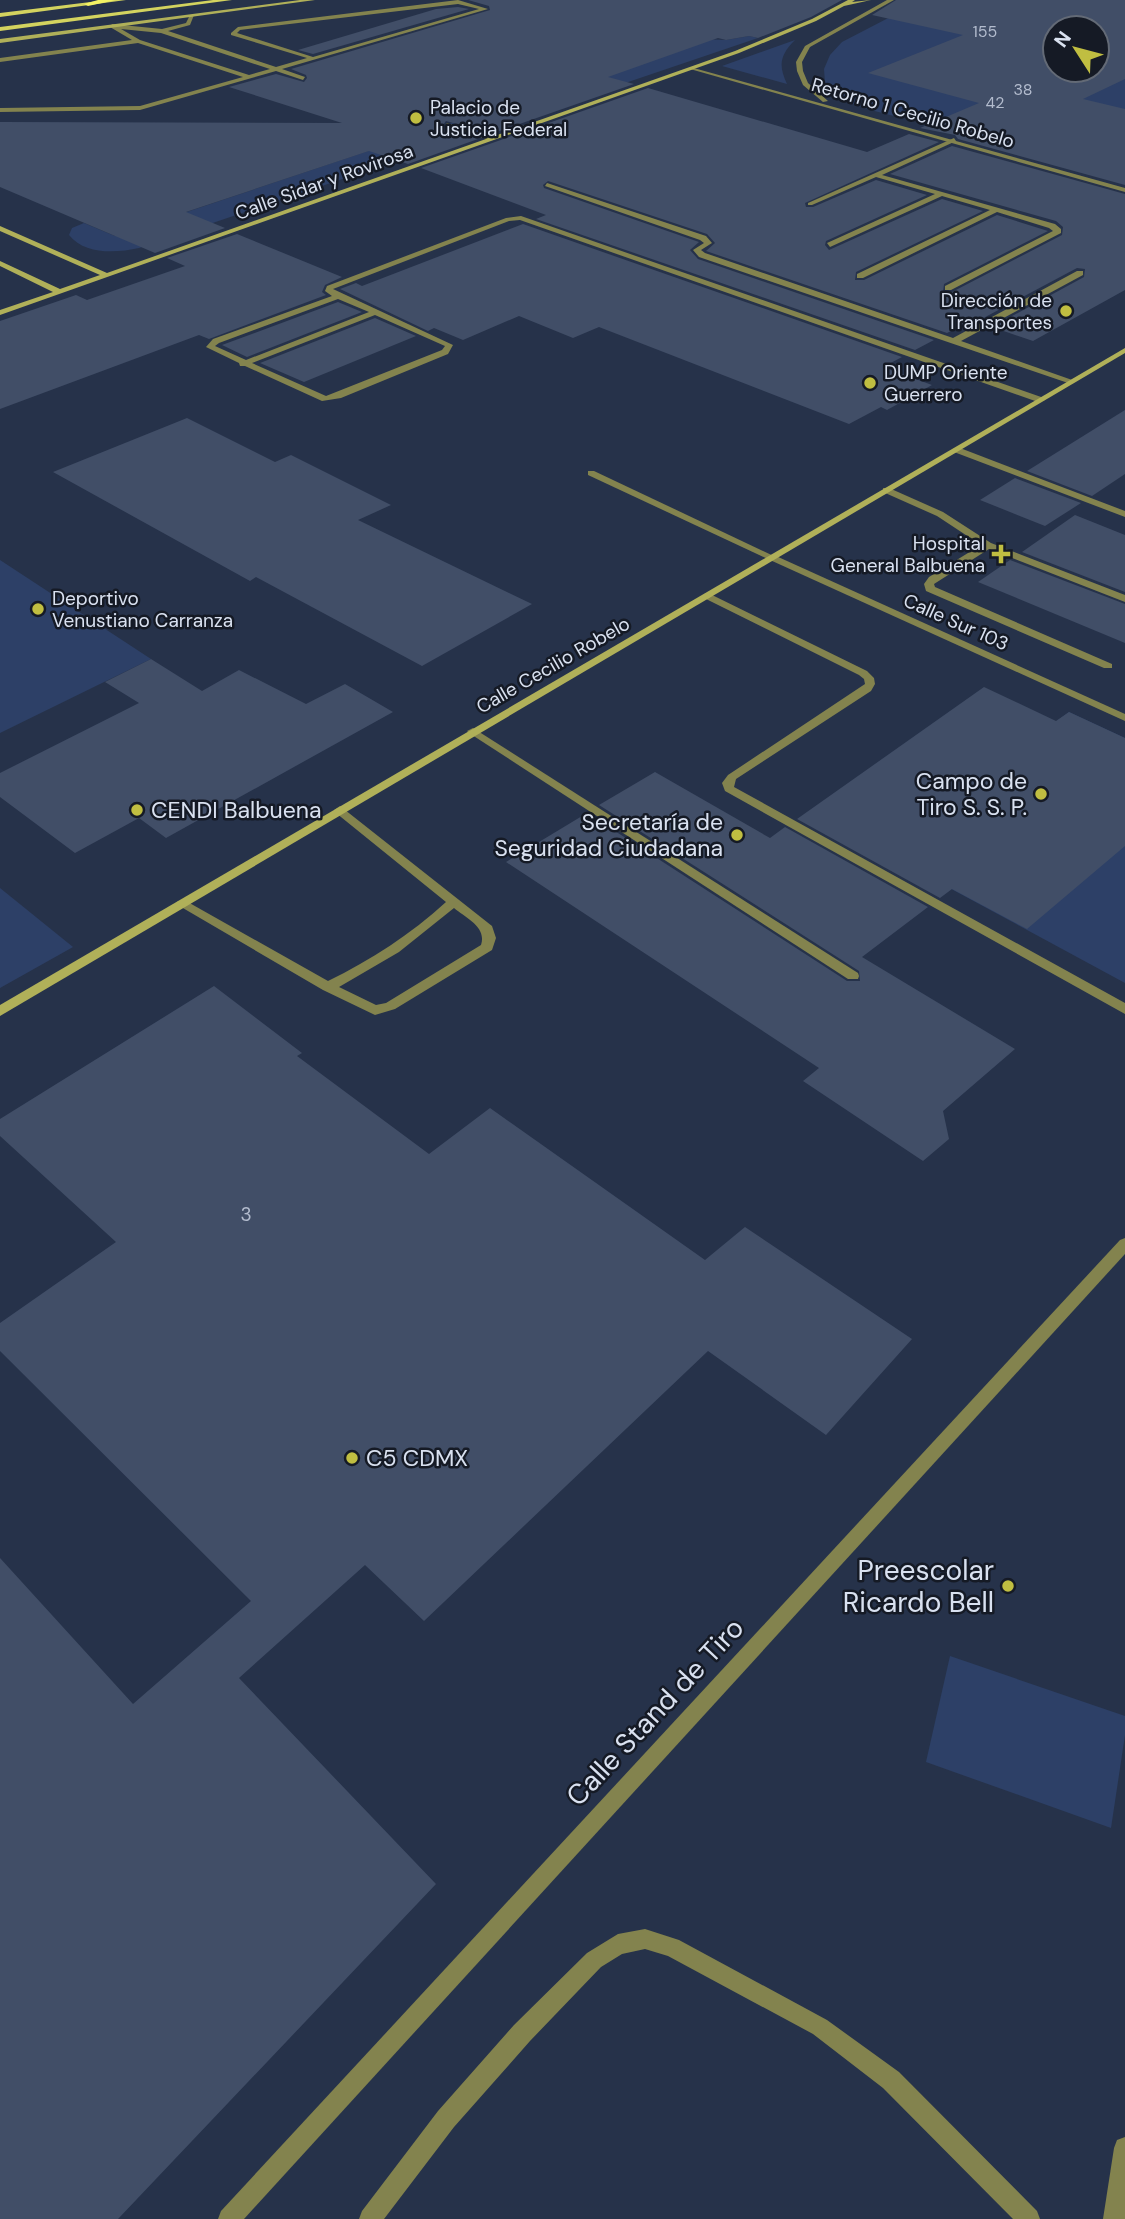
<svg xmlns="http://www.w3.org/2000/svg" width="1125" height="2219" font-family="'DM Sans',sans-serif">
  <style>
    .green { fill: #2d4067; fill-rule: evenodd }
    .building { fill: #414e67; fill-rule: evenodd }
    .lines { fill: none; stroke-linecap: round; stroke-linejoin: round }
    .lane { fill: #83834e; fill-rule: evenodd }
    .street { fill: #83834e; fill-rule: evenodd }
    .secondary { fill: #b0b059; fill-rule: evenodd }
    .primary { fill: #d3d35f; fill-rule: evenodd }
    .highway { fill: #f3f264; fill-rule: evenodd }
    .poi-dot { fill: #c0be41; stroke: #151a25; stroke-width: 2.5 }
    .labels { text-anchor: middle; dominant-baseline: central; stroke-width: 5; stroke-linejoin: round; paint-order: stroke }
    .far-number-label { font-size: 16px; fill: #b3bcce }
    .far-poi-label { font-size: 19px; fill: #d9e1f0; stroke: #151a25; text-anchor: start }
    .far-street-label { font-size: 19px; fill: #d9e1f0; stroke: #151a25 }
    .number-label { font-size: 19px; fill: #b3bcce }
    .poi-label { font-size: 23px; fill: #d9e1f0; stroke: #151a25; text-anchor: end }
    .near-poi-label { font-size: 28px; fill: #d9e1f0; stroke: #151a25; text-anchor: end }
    .near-street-label { font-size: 28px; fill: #d9e1f0; stroke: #151a25 }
  </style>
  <rect width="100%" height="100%" fill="#26324a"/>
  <g class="green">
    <path d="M1125,0v165l-185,-50 -46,1 -31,-8 -19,-8 -19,-17 -1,-14 6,-14 12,-13 54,-28zM1055,28h42v42h-42z"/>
    <path d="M749,36l9,2 -619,210c-23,5 -54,7 -70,-13l3,-7 12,-5 31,13 587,-197 24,1z"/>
    <path d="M795,40c-15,15 -17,25 -8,44l-65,-18z"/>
    <polygon points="0,560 151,659 0,733"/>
    <polygon points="1069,712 1125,738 1125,983 881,851"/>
    <polygon points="0,888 73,947 0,988"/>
    <polygon points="950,1656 1125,1716 1125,1735 1111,1828 926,1762"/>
  </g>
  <g class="building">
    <polygon points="468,0 842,0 811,17 758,38 749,36 726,40 718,38 608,77 634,84 491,134 446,121 443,125 444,129 478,139 408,164 369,151 186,212 225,228 155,253 0,187 0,122 342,123 229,87 276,74 304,82 307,78 306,75 291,69 490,10 489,6"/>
    <path d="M896,0h229v79l-42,20 42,10v76l-167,-46 -3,-4 -35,-7 59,-25 -111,-30 95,-38 -91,-20zM1055,28h42v42h-42z"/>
    <polygon points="458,7 469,9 313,54 298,50 436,9"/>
    <polygon points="648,88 867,152 909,134 939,142 805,203 806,207 813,207 876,180 927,195 826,241 825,245 829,250 942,199 983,211 856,272 855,280 864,280 997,215 1048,231 944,284 943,292 952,292 1062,235 1063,227 1056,221 890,174 952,146 1125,194 1125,290 1033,341 992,327 1084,277 1085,269 1077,268 976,322 971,321 947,333 706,251 715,243 707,234 548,181 543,185 544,188 699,242 690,250 698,259 934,340 915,350 536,219 546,215 421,168"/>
    <polygon points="523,224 902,357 883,367 932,385 887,410 881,407 849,424 599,327 573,338 519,316 463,340 434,328 428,331 340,289 356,283 362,286"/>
    <polygon points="237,234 342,277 325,285 322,292 326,295 209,339 199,335 0,409 0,321 76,295 87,300 185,266 167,258"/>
    <polygon points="338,302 362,312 247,357 222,345"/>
    <polygon points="375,318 416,336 304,382 260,363"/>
    <polygon points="1125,410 1125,474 1092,496 1027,471"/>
    <polygon points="187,418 275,462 291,455 391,505 358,520 532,604 422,666 256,577 250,581 53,472"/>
    <polygon points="1015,478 1081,503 1045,526 980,500"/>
    <polygon points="1075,515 1125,535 1125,592 1022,552"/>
    <polygon points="1010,560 1125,604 1125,643 978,582"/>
    <polygon points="151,659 202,691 239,670 306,704 345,684 393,712 166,838 139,818 75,853 0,797 0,773 139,703 105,682"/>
    <polygon points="984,687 1056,721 1069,712 1125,738 1125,846 1027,929 952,889 940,898 797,819"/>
    <polygon points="655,772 770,838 785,827 928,907 862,957 1015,1049 943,1111 949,1139 923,1161 803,1081 819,1068 506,862 587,813 847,981 860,981 859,971 599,805"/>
    <polygon points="214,986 302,1053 297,1056 429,1154 490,1108 705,1260 745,1227 912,1339 826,1435 708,1351 424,1621 365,1565 239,1678 436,1884 118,2219 0,2219 0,1558 133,1704 251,1601 0,1351 0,1323 116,1242 0,1136 0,1119"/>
  </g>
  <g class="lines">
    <g class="lane">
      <path d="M458,0l30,9 -206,60 23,8 -2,3 -27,-9 -136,39 -140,2v-4l140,-2 103,-29 -105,-34 -138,19v-4l132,-18 -22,-13 2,-3 50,5 24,-6 4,-8h4l-4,10 -22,6 108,36 31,-9 -76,-23v-2l7,-6zM458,4l21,5 -166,48 -76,-24 3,-3zM121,29l40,4 109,36 -21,6 -109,-35z"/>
      <polygon points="447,123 494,138 495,139 490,140 445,126"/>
      <polygon points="954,138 956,141 882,175 1055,224 1061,229 1061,233 951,290 945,290 945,286 1053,231 1049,228 997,212 863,278 857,278 857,274 990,210 942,196 830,247 827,243 935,194 876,177 812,205 808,205 808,203"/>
      <polygon points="547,183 706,236 712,243 701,250 705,253 953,338 1077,271 1083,271 1083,275 961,341 1075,381 1068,383 699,257 693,250 704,243 700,240 545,186"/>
      <path d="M521,216l523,182 1,2 -7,2 -518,-182 -11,1 -176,68 120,56 -5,9 -107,44 -19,3 -77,-35h-5l-1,-3 -33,-16 7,-8 119,-43 -7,-5 2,-5 179,-68zM338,299l31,13 -123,48 -31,-14 4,-3zM375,315l70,31 -3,4 -116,46 -74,-33z"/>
      <polygon points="954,448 960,448 1125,511 1125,517 954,452"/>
      <polygon points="588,471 594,471 778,558 770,560 588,475"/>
      <polygon points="883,488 889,488 943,512 991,543 1125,595 1125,602 989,549 934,584 935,587 1112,664 1112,668 1104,668 926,591 924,584 929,577 981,545 937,516 883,492"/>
      <polygon points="708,593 867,671 874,678 875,684 871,691 736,779 734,787 1125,1003 1125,1014 725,791 722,783 728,775 865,684 864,679 859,675 704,598 704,594"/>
      <polygon points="473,728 858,973 859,976 858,979 848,979 469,733 467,731"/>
      <path d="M340,806l152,120 4,12 -4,12 -97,59 -20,6 -52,-25 -147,-86 2,-3h8l142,80c43,-21 83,-47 118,-79l-110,-89 -2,-3zM454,908c12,10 33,19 27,37l-95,58 -10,2 -37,-18 60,-35z"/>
      <polygon points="645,1929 679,1940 827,2020 899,2072 1037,2211 1040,2219 1013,2219 883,2088 813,2034 668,1956 645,1949 622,1954 601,1967 530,2041 454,2127 384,2219 359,2219 362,2211 438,2111 514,2025 587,1953 618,1934"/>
    </g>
    <g class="street">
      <polygon points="887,0 894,0 810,47 802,62 803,71 808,83 828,101 823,102 803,85 797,71 796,62 805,46"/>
      <polygon points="690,67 1125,188 1125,192 690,69"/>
      <polygon points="770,556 776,556 1125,714 1125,721 770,560"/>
      <polygon points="1125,1238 1125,1254 244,2219 218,2219 221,2211 1120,1240"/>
      <polygon points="1125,2137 1125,2219 1103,2219 1114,2148 1117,2140"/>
    </g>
    <g class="secondary">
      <polygon points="300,0 315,0 0,43 0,39"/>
      <polygon points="848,0 855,0 852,2 871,0 844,6 816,21 739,53 0,315 0,310 53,292 0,266 0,261 60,289 100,275 0,231 0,226 107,273 735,51 812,19"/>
      <polygon points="1125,348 1125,353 0,1016 0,1005"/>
    </g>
    <g class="primary">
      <polygon points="107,0 126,0 0,17 0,13"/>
      <polygon points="213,0 232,0 0,31 0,27"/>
    </g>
    <polygon class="highway" points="116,0 88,6 84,4 98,0"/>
  </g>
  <g class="poi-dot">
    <circle cx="416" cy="118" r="7"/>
    <circle cx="1066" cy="311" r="7"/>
    <circle cx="870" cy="383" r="7"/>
    <path d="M997.5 543.5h7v7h7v7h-7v7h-7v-7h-7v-7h7z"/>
    <circle cx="38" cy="609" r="7"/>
    <circle cx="1041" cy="794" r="7"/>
    <circle cx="137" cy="810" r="7"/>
    <circle cx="737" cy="835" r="7"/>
    <circle cx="352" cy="1458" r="7"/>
    <circle cx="1008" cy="1586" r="7"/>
  </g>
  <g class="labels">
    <g class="far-number-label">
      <text x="985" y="31">155</text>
      <text x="1023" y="89">38</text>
      <text x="995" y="102">42</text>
    </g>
    <g class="far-poi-label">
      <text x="430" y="107">Palacio de<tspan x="430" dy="22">Justicia Federal</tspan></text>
      <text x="1052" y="300" text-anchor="end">Dirección de<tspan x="1052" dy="22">Transportes</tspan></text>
      <text x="884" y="372">DUMP Oriente<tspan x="884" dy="22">Guerrero</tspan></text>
      <text x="985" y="543" text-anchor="end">Hospital<tspan x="985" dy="22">General Balbuena</tspan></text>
      <text x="52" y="598">Deportivo<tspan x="52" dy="22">Venustiano Carranza</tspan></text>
    </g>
    <g class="far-street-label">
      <text transform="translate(913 113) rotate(16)">Retorno 1 Cecilio Robelo</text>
      <text transform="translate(324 182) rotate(-20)">Calle Sidar y Rovirosa</text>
      <text transform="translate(956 622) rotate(24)">Calle Sur 103</text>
      <text transform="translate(553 665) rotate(-30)">Calle Cecilio Robelo</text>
    </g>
    <g class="number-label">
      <text x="246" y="1214">3</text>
    </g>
    <g class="poi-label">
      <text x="1027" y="781">Campo de<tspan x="1027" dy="26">Tiro S. S. P.</tspan></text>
      <text x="151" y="810" text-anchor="start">CENDI Balbuena</text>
      <text x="723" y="822">Secretaría de<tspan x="723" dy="26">Seguridad Ciudadana</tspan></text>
      <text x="366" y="1458" text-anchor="start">C5 CDMX</text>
    </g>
    <g class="near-poi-label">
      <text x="994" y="1570">Preescolar<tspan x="994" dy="32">Ricardo Bell</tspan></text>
    </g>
    <g class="near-street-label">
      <text transform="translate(655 1712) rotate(-47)">Calle Stand de Tiro</text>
    </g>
  </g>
  <g transform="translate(1076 49) rotate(306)"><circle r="33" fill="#151a25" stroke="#636a76" stroke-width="2"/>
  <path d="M0-5L12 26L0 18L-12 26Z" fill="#c0be41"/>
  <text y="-10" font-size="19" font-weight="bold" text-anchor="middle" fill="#d9e1f0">N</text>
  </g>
</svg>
